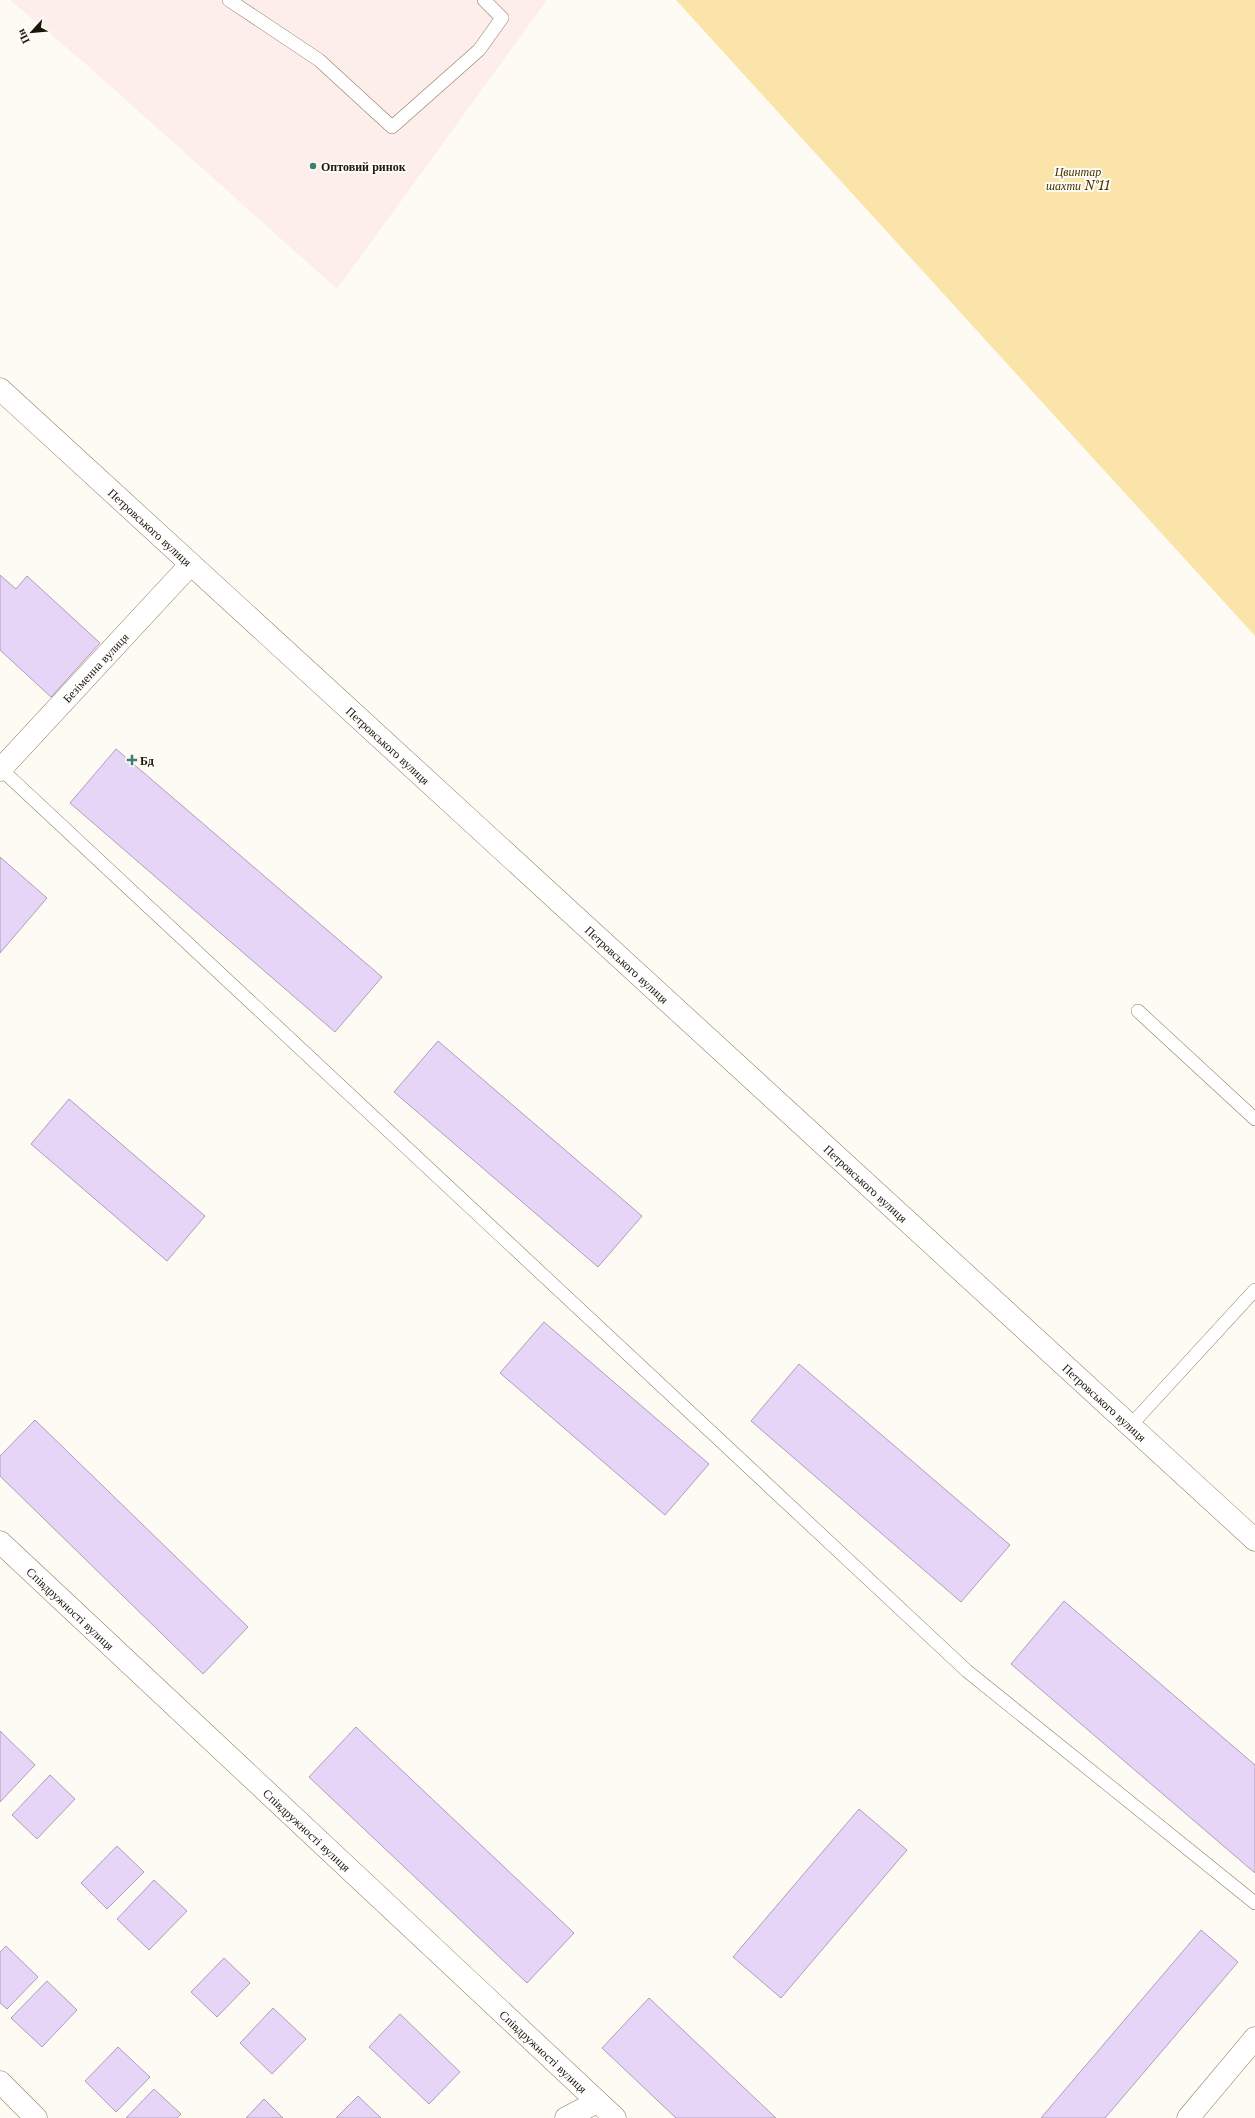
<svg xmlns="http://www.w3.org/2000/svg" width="1255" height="2118" font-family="'Libre Baskerville',serif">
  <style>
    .commercial { fill: #fdedeb }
    .green { fill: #fbe4aa }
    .building { fill: #e7d5f7; stroke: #ae9dbc }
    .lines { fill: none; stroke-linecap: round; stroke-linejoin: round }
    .lane-casing { stroke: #8b7e5e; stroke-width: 14 }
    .street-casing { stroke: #8b7e5e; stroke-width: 23 }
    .secondary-casing { stroke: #8b7e5e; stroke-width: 23 }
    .lane { stroke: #fff; stroke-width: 13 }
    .street { stroke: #fff; stroke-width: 22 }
    .secondary { stroke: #fff; stroke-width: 22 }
    .poi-dot { fill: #3c7f71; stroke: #fefbf4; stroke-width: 1.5 }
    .labels { text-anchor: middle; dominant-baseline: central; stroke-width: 4; stroke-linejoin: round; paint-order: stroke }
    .poi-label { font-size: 12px; font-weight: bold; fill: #1b1609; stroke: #fefbf4; text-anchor: start }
    .park-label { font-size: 12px; font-style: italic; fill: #430; stroke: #fefbf4 }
    .street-label { font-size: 12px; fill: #1b1609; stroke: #fefbf4 }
  </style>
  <rect width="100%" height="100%" fill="#fefbf4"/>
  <polygon class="commercial" points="10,0 547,0 337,289 88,66"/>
  <polygon class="green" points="676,0 1255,0 1255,636"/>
  <g class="building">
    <polygon points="0,575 16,589 27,576 100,643 51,697 0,650"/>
    <polygon points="116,749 382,977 335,1032 70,803"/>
    <polygon points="0,857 47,898 0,953"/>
    <polygon points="438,1041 642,1216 598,1267 394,1092"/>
    <polygon points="69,1099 205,1216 167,1261 31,1144"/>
    <polygon points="544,1322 709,1464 665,1515 500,1373"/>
    <polygon points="799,1364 1010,1545 961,1602 751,1421"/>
    <polygon points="35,1420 248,1627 203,1674 0,1476 0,1456"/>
    <polygon points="1064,1601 1255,1765 1255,1873 1011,1664"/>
    <polygon points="356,1727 574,1933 527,1983 309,1777"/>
    <polygon points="0,1731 35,1765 0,1802"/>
    <polygon points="50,1775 75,1799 37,1839 12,1815"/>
    <polygon points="859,1809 907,1850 781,1998 733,1957"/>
    <polygon points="117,1846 144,1872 107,1909 81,1883"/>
    <polygon points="154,1880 187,1911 149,1950 117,1919"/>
    <polygon points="1201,1930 1238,1962 1105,2118 1041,2118"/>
    <polygon points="6,1946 38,1977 7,2009 0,2003 0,1952"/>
    <polygon points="224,1958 250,1983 217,2017 191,1992"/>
    <polygon points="47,1981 77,2010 42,2047 11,2018"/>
    <polygon points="649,1998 776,2118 676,2118 602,2048"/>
    <polygon points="273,2008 306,2039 272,2074 240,2043"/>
    <polygon points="400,2014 460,2072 429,2104 369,2047"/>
    <polygon points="118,2047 150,2077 116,2112 85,2081"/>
    <polygon points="154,2089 181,2114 177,2118 126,2118"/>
    <polygon points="358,2096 381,2118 336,2118"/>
    <polygon points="264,2099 283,2118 246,2118"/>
  </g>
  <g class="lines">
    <defs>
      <g id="lane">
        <polyline points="229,0 319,60 392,127 479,50 502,18 484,0"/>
        <polyline points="1,769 967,1671 1255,1903"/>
        <polyline points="1138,1011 1255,1119"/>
        <polyline points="1130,1426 1255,1290"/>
      </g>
      <g id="street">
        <path id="s1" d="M0,770l190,-205"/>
        <path id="s2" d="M0,1542l615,576"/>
        <polyline points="0,2082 36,2118"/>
        <polyline points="566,2118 597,2102"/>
        <polyline points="1188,2118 1255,2038"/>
      </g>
      <g id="secondary">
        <path id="s3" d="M0,389l1255,1151"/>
      </g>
    </defs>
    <use href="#lane" class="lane-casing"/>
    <use href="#street" class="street-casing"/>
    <use href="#secondary" class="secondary-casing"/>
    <use href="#lane" class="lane"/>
    <use href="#street" class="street"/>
    <use href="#secondary" class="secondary"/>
  </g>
  <g class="poi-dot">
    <circle cx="313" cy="166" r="4"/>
    <path d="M130 754h4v4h4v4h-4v4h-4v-4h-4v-4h4z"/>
  </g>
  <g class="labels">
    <g class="poi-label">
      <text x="321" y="166">Оптовий ринок</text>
      <text x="140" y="760">Бд</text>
    </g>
    <g class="park-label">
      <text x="1078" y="171">Цвинтар<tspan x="1078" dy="14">шахти №11</tspan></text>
    </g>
    <g class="street-label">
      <text stroke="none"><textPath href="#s3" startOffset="204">Петровського вулиця</textPath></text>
      <text stroke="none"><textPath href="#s1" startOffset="140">Безіменна вулиця</textPath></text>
      <text stroke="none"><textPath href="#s3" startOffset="527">Петровського вулиця</textPath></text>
      <text stroke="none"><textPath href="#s3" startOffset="851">Петровського вулиця</textPath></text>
      <text stroke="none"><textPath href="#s3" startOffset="1175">Петровського вулиця</textPath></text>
      <text stroke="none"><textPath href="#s3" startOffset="1499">Петровського вулиця</textPath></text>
      <text stroke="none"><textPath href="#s2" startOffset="97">Співдружності вулиця</textPath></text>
      <text stroke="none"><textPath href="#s2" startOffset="421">Співдружності вулиця</textPath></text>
      <text stroke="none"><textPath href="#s2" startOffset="745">Співдружності вулиця</textPath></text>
    </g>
  </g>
  <g transform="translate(32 32) rotate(243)" stroke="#fefbf4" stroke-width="3" paint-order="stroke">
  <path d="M0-3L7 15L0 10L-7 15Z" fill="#1b1609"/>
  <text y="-6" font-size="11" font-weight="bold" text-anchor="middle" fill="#1b1609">Пн</text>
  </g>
</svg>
